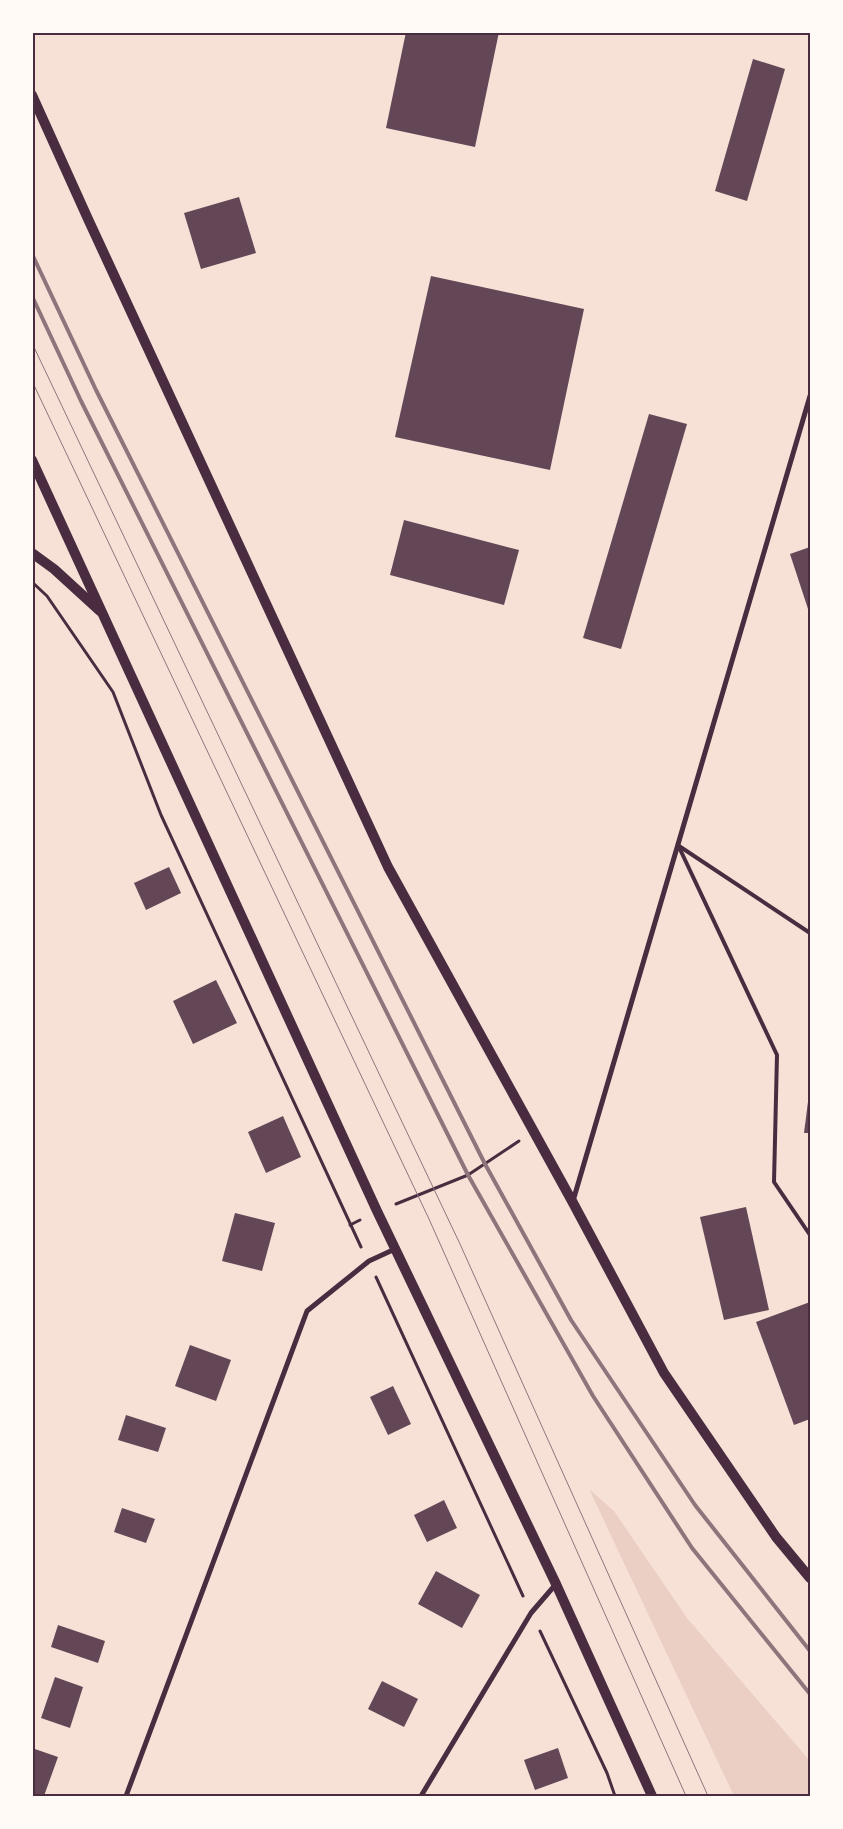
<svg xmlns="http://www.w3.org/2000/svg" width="843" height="1829" font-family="Merriweather,serif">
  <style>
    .green { fill: #ebcfc5 }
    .building { fill: #644757 }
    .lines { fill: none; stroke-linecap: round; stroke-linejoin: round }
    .path { stroke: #4a2c40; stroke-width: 3 }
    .service { stroke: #4a2c40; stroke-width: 4 }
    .minor { stroke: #4a2c40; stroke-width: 5 }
    .secondary { stroke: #4a2c40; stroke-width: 10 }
    .tram { stroke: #8f747c; stroke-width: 1 }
    .rail { stroke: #8f747c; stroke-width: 4 }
    .neatline { fill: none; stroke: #4a2c40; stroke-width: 2 }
  </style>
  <rect width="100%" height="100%" fill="#f7e1d7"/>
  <polygon class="green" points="589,1489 614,1511 687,1618 810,1761 810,1796 734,1796"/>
  <g class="building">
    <polygon points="406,32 499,32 475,147 386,128"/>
    <polygon points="753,59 785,69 747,201 715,191"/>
    <polygon points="239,197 256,253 201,269 184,213"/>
    <polygon points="431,276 584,309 550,470 395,437"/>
    <polygon points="649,414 687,424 621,649 583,638"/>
    <polygon points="404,520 519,550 504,605 390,575"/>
    <polygon points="810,547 810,615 790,554"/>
    <polygon points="169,867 181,893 146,910 134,883"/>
    <polygon points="216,980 237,1023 193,1044 173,1001"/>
    <polygon points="809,1094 810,1094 810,1133 804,1133"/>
    <polygon points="283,1116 301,1157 266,1173 248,1132"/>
    <polygon points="746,1207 769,1310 724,1320 700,1217"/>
    <polygon points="235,1213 275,1223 262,1271 222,1261"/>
    <polygon points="810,1302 810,1419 794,1425 756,1322"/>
    <polygon points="190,1345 231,1360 216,1401 175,1386"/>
    <polygon points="393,1386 411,1424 388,1435 370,1397"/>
    <polygon points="126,1415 166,1428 158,1452 118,1440"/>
    <polygon points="444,1500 457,1528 427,1542 414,1515"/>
    <polygon points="122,1508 155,1519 146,1543 114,1532"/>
    <polygon points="436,1571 480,1595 462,1628 418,1604"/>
    <polygon points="58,1625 105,1641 98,1663 51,1647"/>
    <polygon points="55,1677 83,1687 70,1728 41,1718"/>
    <polygon points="382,1681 418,1699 404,1727 368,1709"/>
    <polygon points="32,1748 58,1757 44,1796 32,1794"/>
    <polygon points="558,1748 568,1778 535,1790 524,1760"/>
  </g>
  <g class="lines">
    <g class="path">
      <polyline points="32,582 47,596 113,692 161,815 361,1247"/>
      <polyline points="396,1204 468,1175 519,1141"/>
      <polyline points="350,1225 360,1220"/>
      <polyline points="376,1277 523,1596"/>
      <polyline points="540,1631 607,1773 615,1796"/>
    </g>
    <g class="service">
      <polyline points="678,845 777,1055 774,1182 810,1235"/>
      <polyline points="679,846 810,933"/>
    </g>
    <g class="minor">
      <polyline points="573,1201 810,396"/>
      <polyline points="126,1796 307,1311 369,1261 395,1249"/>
      <polyline points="421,1796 531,1613 556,1584"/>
    </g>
    <g class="secondary">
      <polyline points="32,95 88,219 388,867 572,1201 664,1373 776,1537 810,1578"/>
      <polyline points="32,460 377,1211 556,1584 652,1796"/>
      <polyline points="32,553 54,569 100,611"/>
    </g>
    <g class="tram">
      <polyline points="32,343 460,1244 708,1796"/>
      <polyline points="32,381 429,1219 686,1796"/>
    </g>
    <g class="rail">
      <polyline points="32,254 96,390 485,1164 571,1320 695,1505 810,1651"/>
      <polyline points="32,296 81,401 468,1175 593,1396 692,1548 810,1694"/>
    </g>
  </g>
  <rect width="843" height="1829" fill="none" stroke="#fffaf5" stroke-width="68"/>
  <rect x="34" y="34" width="775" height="1761" class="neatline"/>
</svg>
